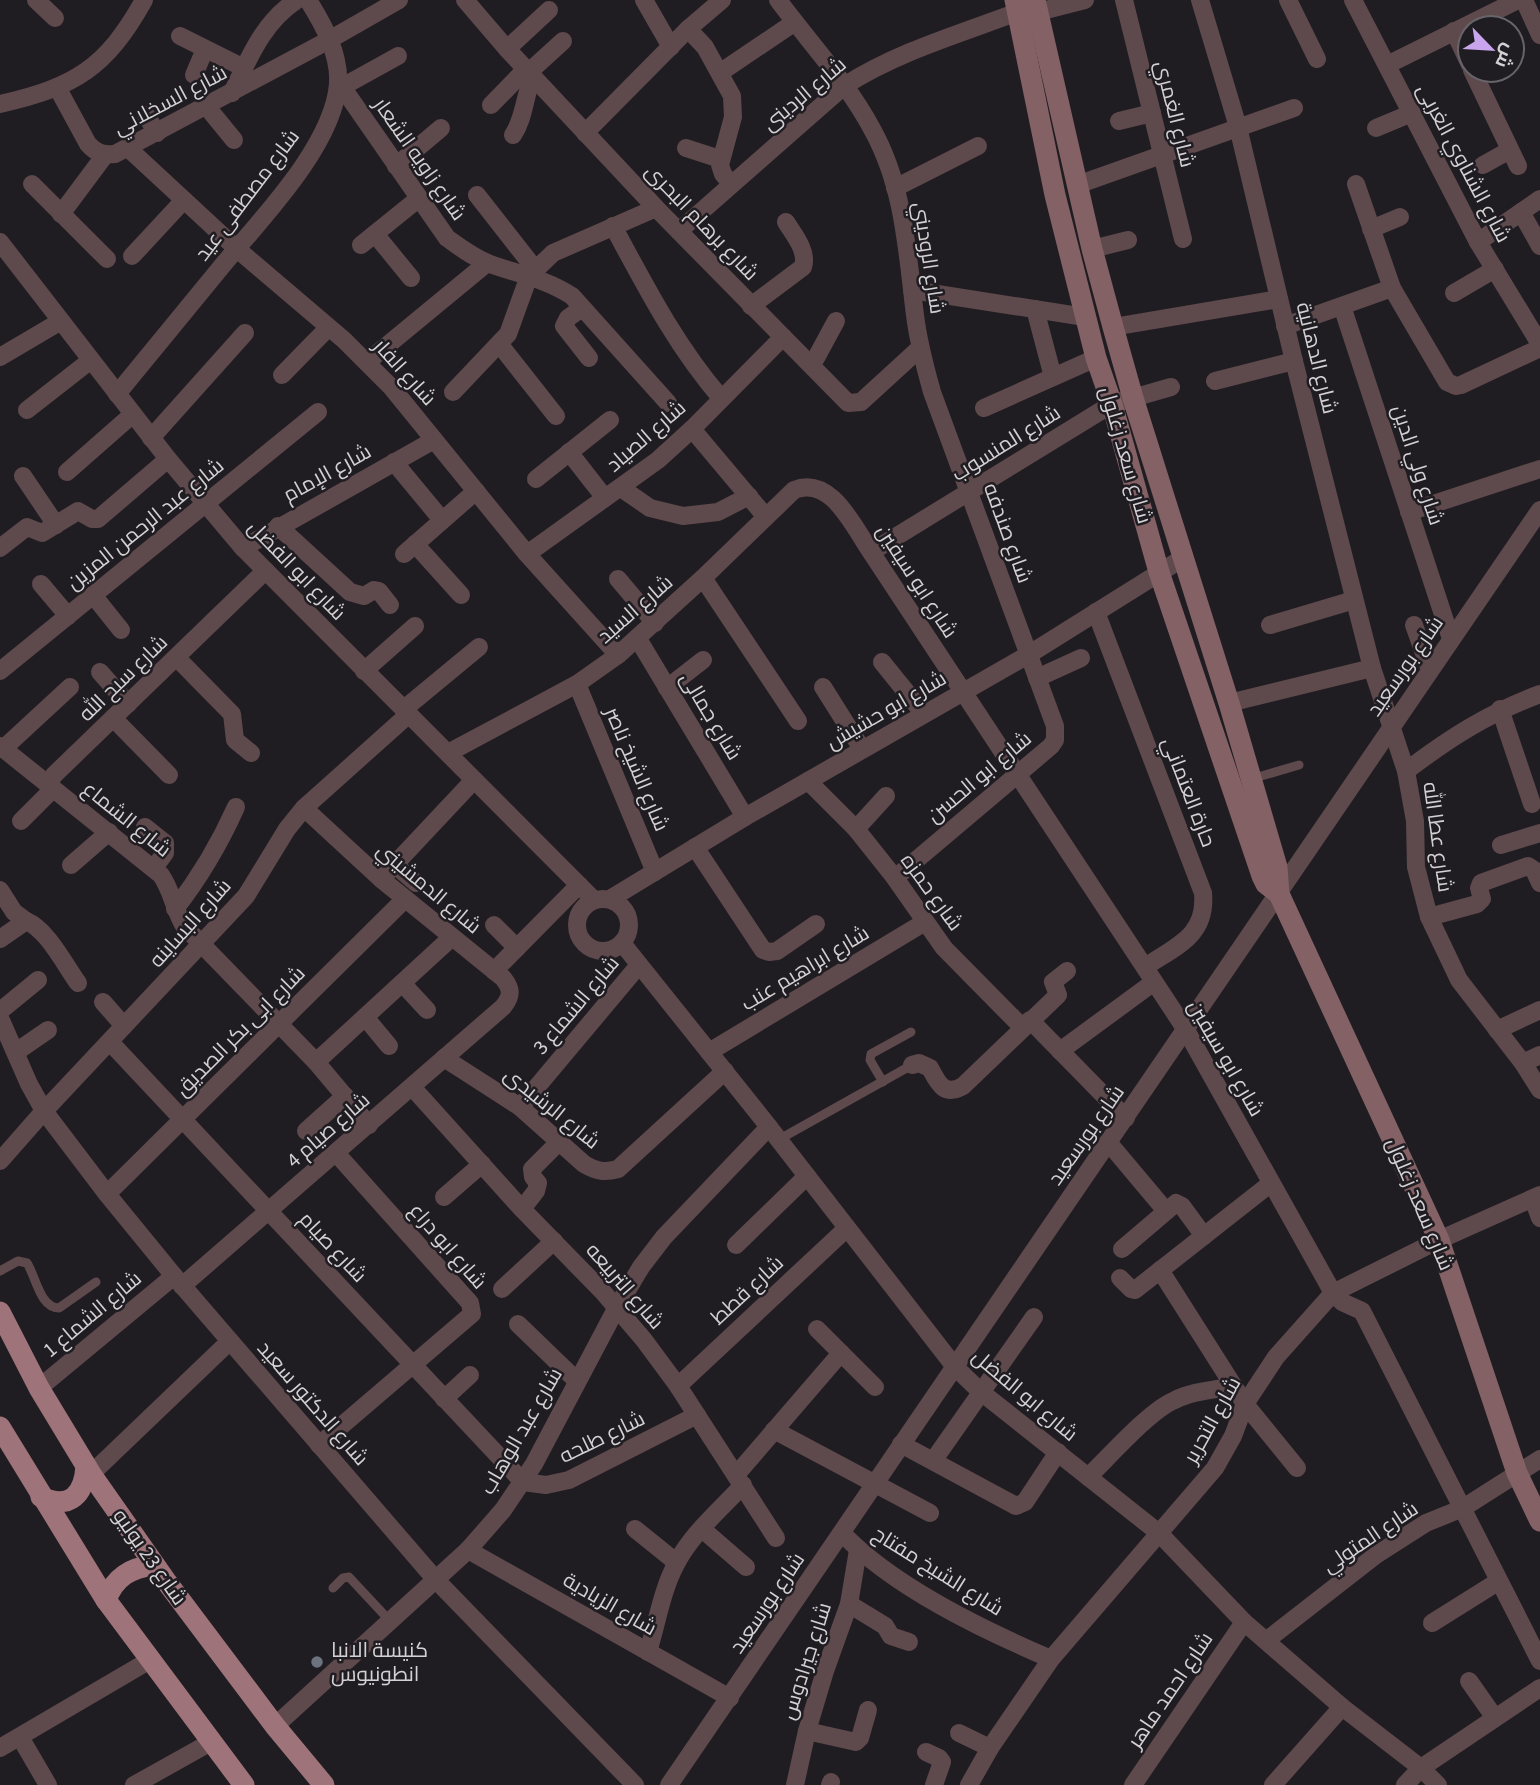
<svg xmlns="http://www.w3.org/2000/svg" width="1540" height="1785" font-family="'Source Sans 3',Cairo,sans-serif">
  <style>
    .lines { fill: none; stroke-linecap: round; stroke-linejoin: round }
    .lane { stroke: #5e494c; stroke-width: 9 }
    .street { stroke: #5e494c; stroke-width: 18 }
    .secondary { stroke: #836165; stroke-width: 21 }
    .primary { stroke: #9e7379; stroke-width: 21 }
    .worship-dot { fill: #6b7280; stroke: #201d22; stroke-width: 2.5 }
    .labels { text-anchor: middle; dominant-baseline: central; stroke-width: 5; stroke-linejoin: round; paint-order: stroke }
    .street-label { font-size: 21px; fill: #d4d1d5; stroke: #201d22 }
    .poi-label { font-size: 21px; fill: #d4d1d5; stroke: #201d22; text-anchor: start }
  </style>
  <rect width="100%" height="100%" fill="#201d22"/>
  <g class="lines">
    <g class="lane">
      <polyline points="1251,779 1299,765"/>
      <polyline points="883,1082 870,1060 871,1054 911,1032"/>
      <polyline points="778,1140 912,1065"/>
      <path d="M0,1271l18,-10 9,2c9,14 13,45 32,45l37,-26"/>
      <polyline points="333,1588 343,1578 349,1577 390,1621"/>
    </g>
    <g class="street">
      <polyline points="36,0 55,18"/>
      <polyline points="465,0 507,49 656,208 848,403 861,402 920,348"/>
      <polyline points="644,0 671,47"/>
      <path d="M778,0c31,42 69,82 94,129 32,57 35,122 43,186 3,26 10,52 17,77l123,334v14l-4,6 -156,132"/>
      <polyline points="1124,0 1183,239"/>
      <polyline points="1200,0 1238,127 1294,361 1372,668 1406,771 1415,821 1416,867 1429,917 1459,980 1523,1063 1540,1090"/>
      <polyline points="1288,0 1317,59"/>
      <polyline points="1353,0 1478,242 1540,344"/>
      <polyline points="1524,0 1540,35"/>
      <polyline points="1038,12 1085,0"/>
      <polyline points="688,29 705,47 732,96 733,117 720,165 723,174 731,184"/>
      <polyline points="1454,31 1470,65"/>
      <polyline points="180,36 244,68"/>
      <polyline points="507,49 549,10"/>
      <polyline points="1387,65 1518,0"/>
      <polyline points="1472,70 1518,166"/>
      <polyline points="529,72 563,41"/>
      <polyline points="721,72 795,22"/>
      <polyline points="194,75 205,49"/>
      <path d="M338,81l109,157c14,10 27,20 43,26 28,10 56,15 82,32l96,107"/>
      <path d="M57,87l31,57c8,9 15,11 27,10l214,-114 70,-40"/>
      <polyline points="342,87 398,56"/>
      <path d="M232,93c17,-35 31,-71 65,-93"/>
      <path d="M0,104c75,-17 106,-36 144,-104"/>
      <polyline points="491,105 526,69"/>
      <polyline points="207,107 234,140"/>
      <polyline points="146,115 157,133"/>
      <polyline points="1119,121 1152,113"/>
      <polyline points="1376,128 1412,113"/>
      <polyline points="585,133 688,29 722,0"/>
      <path d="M513,135c12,-18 11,-39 20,-58"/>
      <polyline points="686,148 720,159"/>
      <polyline points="129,149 237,249 344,340 392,388 527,554 618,655"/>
      <polyline points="1483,165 1510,150"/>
      <polyline points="396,166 441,128"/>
      <polyline points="32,184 107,259"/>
      <polyline points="1356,184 1392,288 1447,382 1456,386 1461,385 1540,348"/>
      <polyline points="1077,185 1294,108"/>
      <polyline points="895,188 978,146"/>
      <polyline points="477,195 535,269"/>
      <polyline points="1521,212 1540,246"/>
      <polyline points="61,214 105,155"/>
      <path d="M613,226c33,61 63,120 108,172"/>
      <polyline points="1371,229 1400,217"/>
      <path d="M679,231l165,-145c53,-34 115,-52 174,-74"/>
      <polyline points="375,234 411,278"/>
      <polyline points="0,242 168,459 243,548 594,900"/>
      <polyline points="1478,242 1540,199"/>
      <polyline points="361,245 418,199"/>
      <polyline points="1092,249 1128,240"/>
      <polyline points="132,256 184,200"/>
      <polyline points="912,290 1085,317"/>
      <polyline points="1454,293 1495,269"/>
      <path d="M751,306l52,-39c5,-16 -9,-32 -17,-45"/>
      <polyline points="1342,306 1451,639"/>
      <polyline points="582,308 568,318 564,326 589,358"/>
      <polyline points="1035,309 1053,377"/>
      <polyline points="1285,326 1392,288"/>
      <polyline points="1113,327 1279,299"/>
      <polyline points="500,345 556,416"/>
      <polyline points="0,357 61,321"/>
      <polyline points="367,362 487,263"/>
      <polyline points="810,364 816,358 836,321"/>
      <polyline points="282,375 328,328"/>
      <polyline points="1215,381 1294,361"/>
      <polyline points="453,392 508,334 529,276 553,253 656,208"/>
      <path d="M117,394c35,-43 70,-85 105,-128 39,-47 111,-120 116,-182 2,-30 -15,-60 -30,-84"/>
      <polyline points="984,408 1096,358"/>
      <polyline points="27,410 91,360"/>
      <polyline points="692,429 766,517"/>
      <polyline points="151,438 245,333"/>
      <polyline points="569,452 605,498"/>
      <polyline points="394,462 442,520"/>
      <polyline points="67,472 133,414"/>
      <polyline points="23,476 56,525"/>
      <polyline points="536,479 610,420"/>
      <polyline points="621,488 650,508 683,516 718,512 749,496"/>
      <polyline points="1409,512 1540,469"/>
      <polyline points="278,526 350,592 364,596 374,590 379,591 390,605"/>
      <polyline points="415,544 461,595"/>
      <polyline points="0,548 27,527 42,533 78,511 92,519 98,519 168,459"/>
      <polyline points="243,548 434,440"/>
      <polyline points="871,552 1112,404 1171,387"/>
      <polyline points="404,554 476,491"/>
      <polyline points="527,554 658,460 692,429 783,337"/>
      <polyline points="703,578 798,721"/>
      <polyline points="618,579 655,623"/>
      <polyline points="41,584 68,616"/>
      <polyline points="93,595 121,630"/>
      <path d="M1096,612l107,281c4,43 -27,53 -58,74"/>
      <polyline points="1270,625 1354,600"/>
      <polyline points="1414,625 1430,670"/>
      <polyline points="638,639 745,817"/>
      <polyline points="177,658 232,714 235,740 251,753"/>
      <polyline points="882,662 924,714"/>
      <polyline points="0,671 318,412"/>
      <polyline points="364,671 415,626"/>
      <polyline points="100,672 128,704"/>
      <polyline points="1037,678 1081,658"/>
      <polyline points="577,684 655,872"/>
      <polyline points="823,687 862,749"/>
      <polyline points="667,688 703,660"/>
      <polyline points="1229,703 1372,668"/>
      <polyline points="404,709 479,647"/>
      <polyline points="1500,709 1532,804"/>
      <polyline points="113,718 169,775"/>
      <path d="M0,746l161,129c11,16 13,34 23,51l132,136 53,63"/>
      <polyline points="3,749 70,687"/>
      <path d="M448,753l129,-69 41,-29 85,-77 91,-88c37,-15 59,36 77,62l315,478 147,263 9,9 20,9 178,350"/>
      <path d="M1406,771c45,-34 81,-57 134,-77"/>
      <polyline points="808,781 856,829 895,878 944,948 1022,1027"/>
      <polyline points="21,821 48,794 50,781 54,775 264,572"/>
      <polyline points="145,827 165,843 165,853 154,868"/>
      <polyline points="856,829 886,796"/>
      <polyline points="1501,845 1540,833"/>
      <polyline points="695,847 763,950 769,952 777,951 816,924"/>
      <polyline points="71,865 109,832"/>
      <polyline points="395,865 416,883"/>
      <polyline points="381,879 474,780"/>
      <polyline points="0,890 14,912 26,921"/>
      <circle cx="603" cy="925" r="26"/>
      <polyline points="610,899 745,817 1028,655 1183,558"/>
      <path d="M175,909c25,-32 44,-64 61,-102"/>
      <polyline points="1429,917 1477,904 1482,899 1479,888 1481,883 1528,866 1534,870 1540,883"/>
      <polyline points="494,925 517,948"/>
      <path d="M0,939l26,-18c21,8 39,44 52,62"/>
      <polyline points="622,943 769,1127 955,1367 981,1392 1159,1533 1244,1622 1342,1707 1421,1768 1438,1785"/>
      <polyline points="494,971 579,885"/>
      <polyline points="402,983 427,1010"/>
      <polyline points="103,1002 124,1026"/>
      <polyline points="0,1011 38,980"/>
      <polyline points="365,1017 389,1046"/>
      <polyline points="0,1018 29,1084 44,1111 107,1194 174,1276 436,1580 635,1785"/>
      <polyline points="1030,1020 1126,1118"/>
      <polyline points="1497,1030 1540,1010"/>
      <polyline points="110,1042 523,1482 546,1485 569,1480 697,1415"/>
      <polyline points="1060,1051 1154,982"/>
      <polyline points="16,1052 48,1030"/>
      <polyline points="709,1052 925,922"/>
      <path d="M444,1058l76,49 64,57c12,7 20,9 34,5l107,-98"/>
      <polyline points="316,1062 452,937"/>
      <polyline points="1523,1063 1540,1055"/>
      <path d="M912,1065l7,-2 11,5c8,15 14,29 33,18l95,-91 -5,-13 14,-11"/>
      <polyline points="412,1087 522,1209 603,1292 644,1340 678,1386 776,1538"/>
      <polyline points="520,1107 639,965"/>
      <polyline points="306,1131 345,1096"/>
      <polyline points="1108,1142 1166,1211"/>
      <polyline points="0,1161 44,1111 246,896 287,829 304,808 409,714"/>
      <polyline points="107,1194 405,899"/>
      <polyline points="444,1197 482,1164"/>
      <polyline points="1533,1199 1540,1218"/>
      <polyline points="522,1209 536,1191 538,1183 533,1177 532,1169 559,1142"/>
      <polyline points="736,1245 807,1176"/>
      <polyline points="1122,1249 1176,1203 1182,1206 1204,1236"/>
      <polyline points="1160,1270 1245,1404 1297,1468"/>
      <polyline points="1120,1278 1131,1289 1135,1290 1270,1184"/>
      <path d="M182,1286l321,-279c9,-11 9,-18 0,-29l-122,-99 -77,-71"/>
      <polyline points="502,1289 554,1241"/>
      <polyline points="518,1324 577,1381"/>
      <polyline points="817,1329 875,1387"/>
      <polyline points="678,1386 847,1228"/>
      <polyline points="39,1388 174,1276"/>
      <polyline points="444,1399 470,1375"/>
      <polyline points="774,1430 930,1513"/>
      <polyline points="901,1444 1016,1506 1025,1502 1058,1452"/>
      <polyline points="319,1445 472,1314 470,1303 336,1153"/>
      <polyline points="933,1461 1034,1317"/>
      <polyline points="91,1474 230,1341"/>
      <polyline points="736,1475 841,1353"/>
      <path d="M1088,1477c21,-20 62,-67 87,-77 18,-9 39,-10 59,-14"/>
      <polyline points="635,1529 676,1562"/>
      <polyline points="702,1529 746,1567"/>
      <path d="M842,1533c51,54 141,97 209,126"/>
      <polyline points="468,1550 730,1698"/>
      <polyline points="849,1604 885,1626 891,1636 909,1642"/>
      <polyline points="1432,1623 1499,1581"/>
      <polyline points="1267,1640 1376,1555 1426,1523 1463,1508 1540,1459"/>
      <path d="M648,1652c9,-29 14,-62 28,-88 15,-30 45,-55 67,-79"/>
      <polyline points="1469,1681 1495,1718"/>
      <polyline points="275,1726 468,1550 503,1510 534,1464 617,1307 641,1267 664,1237 769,1127"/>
      <polyline points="807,1731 856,1742 860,1738 868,1710"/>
      <polyline points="959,1733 990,1748"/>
      <polyline points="20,1737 48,1785"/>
      <polyline points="0,1748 150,1660"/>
      <polyline points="926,1752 939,1758 942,1762 934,1785"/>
      <polyline points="134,1785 211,1742"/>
      <polyline points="669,1785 1540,510"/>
      <polyline points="795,1785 807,1731 825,1671 849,1604 858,1550"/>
      <polyline points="830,1785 831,1782"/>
      <polyline points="969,1785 990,1748 1051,1659 1215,1468 1233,1436 1245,1404 1276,1357 1333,1293 1439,1240 1540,1195"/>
      <polyline points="1133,1785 1244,1622"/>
      <polyline points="1273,1785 1342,1707"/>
      <polyline points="1405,1785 1421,1768 1540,1688"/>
    </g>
    <g class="secondary">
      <polyline points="1015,0 1055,195 1096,358 1112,404 1159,572 1262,876 1266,884 1279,894"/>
      <polyline points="1035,0 1092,249 1113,327 1133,398 1229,703 1277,867 1279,894 1439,1240 1517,1473 1540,1521"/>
    </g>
    <g class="primary">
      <polyline points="0,1312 39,1388 91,1474 166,1581 275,1726 324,1785"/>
      <polyline points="0,1427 106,1600 244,1785"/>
      <path d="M41,1497c29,13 43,-2 45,-31"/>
      <path d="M106,1600c9,-23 24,-32 48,-35"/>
    </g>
  </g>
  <circle class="worship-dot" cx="317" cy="1662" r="7"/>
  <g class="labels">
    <g class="street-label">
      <text transform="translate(804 94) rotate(-40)">شارع الردينى</text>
      <text transform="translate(170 100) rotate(-28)">شارع السخلاني</text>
      <text transform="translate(1175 114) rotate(76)">شارع الغمري</text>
      <text transform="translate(420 159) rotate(55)">شارع زاويه الشعار</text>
      <text transform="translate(1464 163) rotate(62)">شارع الشناوي الغربى</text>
      <text transform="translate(247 195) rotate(-53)">شارع مصطفى عيد</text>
      <text transform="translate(702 222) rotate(46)">شارع برهام البحرى</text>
      <text transform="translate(929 258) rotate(81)">شارع الروديني</text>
      <text transform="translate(1317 358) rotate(76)">شارع الدهانية</text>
      <text transform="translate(405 372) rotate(48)">شارع الفار</text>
      <text transform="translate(646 436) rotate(-41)">شارع الصياد</text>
      <text transform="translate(1006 443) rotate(-32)">شارع المنسوب</text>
      <text transform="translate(1126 455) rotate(74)">شارع سعد زغلول</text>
      <text transform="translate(1418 465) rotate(72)">شارع ولي الدين</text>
      <text transform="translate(327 473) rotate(-29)">شارع الإمام</text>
      <text transform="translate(145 524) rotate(-39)">شارع عبد الرحمن المزين</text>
      <text transform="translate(1008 533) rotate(70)">شارع صندفه</text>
      <text transform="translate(297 570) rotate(46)">شارع ابو الفضل</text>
      <text transform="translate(917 581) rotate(57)">شارع ابو سيفين</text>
      <text transform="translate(635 609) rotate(-41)">شارع السيد</text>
      <text transform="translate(1405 666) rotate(-55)">شارع بورسعيد</text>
      <text transform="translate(123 678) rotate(-44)">شارع سبح الله</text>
      <text transform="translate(886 710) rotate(-30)">شارع ابو حشيش</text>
      <text transform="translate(711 716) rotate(59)">شارع جمالى</text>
      <text transform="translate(637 769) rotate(67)">شارع الشيخ ناصر</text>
      <text transform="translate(979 777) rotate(-40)">شارع ابو الحسن</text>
      <text transform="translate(1189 792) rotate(69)">حارة العتماني</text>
      <text transform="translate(127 819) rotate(39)">شارع الشماع</text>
      <text transform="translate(1438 837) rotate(82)">شارع عطا الله</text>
      <text transform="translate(429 888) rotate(40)">شارع الدمشيني</text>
      <text transform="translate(932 892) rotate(54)">شارع حمزه</text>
      <text transform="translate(190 923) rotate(-48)">شارع البساينه</text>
      <text transform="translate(805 968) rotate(-31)">شارع ابراهيم عنب</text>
      <text transform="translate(576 1005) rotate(-50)">شارع الشماع 3</text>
      <text transform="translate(240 1031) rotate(-45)">شارع ابى بكر الصديق</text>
      <text transform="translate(1226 1058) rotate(60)">شارع ابو سيفين</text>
      <text transform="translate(552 1108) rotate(39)">شارع الرشيدى</text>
      <text transform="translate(328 1130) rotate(-41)">شارع صيام 4</text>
      <text transform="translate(1086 1135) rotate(-55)">شارع بورسعيد</text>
      <text transform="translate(1420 1204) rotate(67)">شارع سعد زغلول</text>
      <text transform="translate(448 1246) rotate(49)">شارع ابو دراع</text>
      <text transform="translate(333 1247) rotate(47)">شارع صيام</text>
      <text transform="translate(625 1286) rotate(49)">شارع التربيعه</text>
      <text transform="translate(747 1290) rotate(-43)">شارع قطط</text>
      <text transform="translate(92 1314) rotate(-40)">شارع الشماع 1</text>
      <text transform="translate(1025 1395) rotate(40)">شارع ابو الفضل</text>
      <text transform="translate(313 1403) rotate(49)">شارع الدكتور سعيد</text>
      <text transform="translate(1212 1420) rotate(-61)">شارع التحرير</text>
      <text transform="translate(521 1431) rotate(-60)">شارع عبد الوهاب</text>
      <text transform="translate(602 1437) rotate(-26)">شارع طلحه</text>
      <text transform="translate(1370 1537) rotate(-34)">شارع المتولي</text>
      <text transform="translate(150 1557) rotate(55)">شارع 23 يوليو</text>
      <text transform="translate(938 1571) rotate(32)">شارع الشيخ مفتاح</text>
      <text transform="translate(767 1603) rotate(-56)">شارع بورسعيد</text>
      <text transform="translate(610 1604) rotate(30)">شارع الزيادية</text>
      <text transform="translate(806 1661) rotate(-72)">شارع جيرادوس</text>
      <text transform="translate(1170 1690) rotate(-56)">شارع احمد ماهر</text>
    </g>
    <g class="poi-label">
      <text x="331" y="1650">كنيسة الانبا<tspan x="331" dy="24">انطونيوس</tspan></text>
    </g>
  </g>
  <g transform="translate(1491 49) rotate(115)"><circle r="33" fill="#201d22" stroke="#68656a" stroke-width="2"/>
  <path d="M0-5L12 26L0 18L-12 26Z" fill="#c9a5ee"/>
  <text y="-10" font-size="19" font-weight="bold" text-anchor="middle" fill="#d4d1d5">ش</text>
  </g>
</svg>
